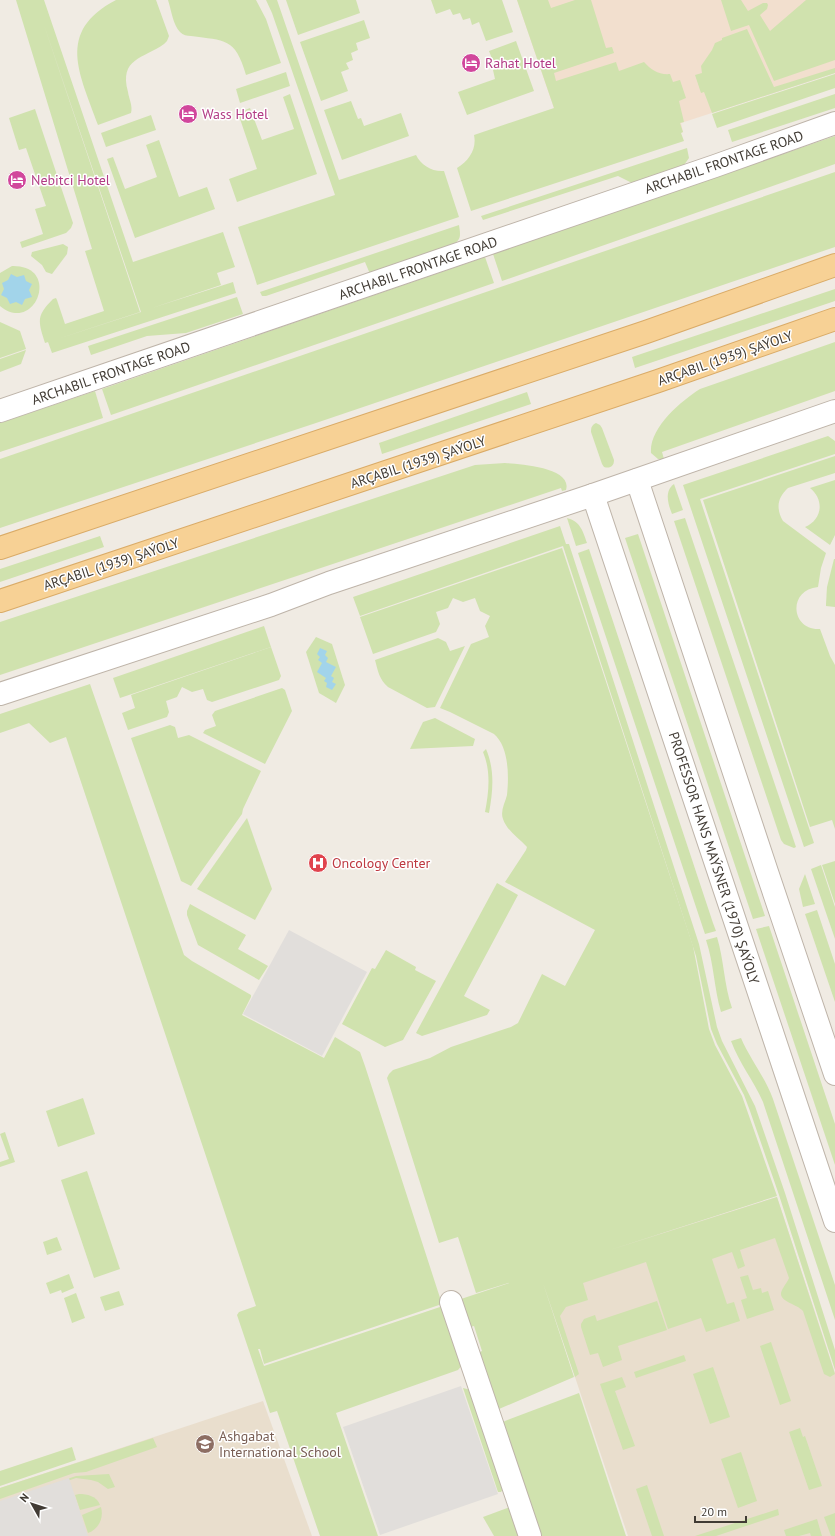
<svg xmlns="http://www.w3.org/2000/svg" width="835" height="1536" font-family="'PT Sans',sans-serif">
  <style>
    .commercial { fill: #f2dfce }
    .education { fill: #e9decd }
    .green { fill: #d0e2ae }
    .parking { fill: #e1dedb }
    .water { fill: #a2d4ea }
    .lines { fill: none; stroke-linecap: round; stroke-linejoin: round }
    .minor-casing { stroke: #beb4a9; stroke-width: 24 }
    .major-casing { stroke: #daab67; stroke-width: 24 }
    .minor { stroke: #fff; stroke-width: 22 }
    .major { stroke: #f7d195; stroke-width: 22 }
    .labels { text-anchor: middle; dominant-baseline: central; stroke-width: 3; stroke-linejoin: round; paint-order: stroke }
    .hotel-label { font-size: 14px; fill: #b23c85; stroke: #fff; text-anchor: start }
    .street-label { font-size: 14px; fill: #413b34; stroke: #fff }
    .health-label { font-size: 14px; fill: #be3a42; stroke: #fff; text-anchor: start }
    .education-label { font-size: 14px; fill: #785e54; stroke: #fff; text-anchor: start }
  </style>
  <rect width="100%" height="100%" fill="#f0ebe3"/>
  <polygon class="commercial" points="517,0 835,0 835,73 681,123 683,132 574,167"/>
  <g class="education">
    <polygon points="777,1197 835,1373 835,1536 628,1536 540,1272"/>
    <polygon points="263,1401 312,1536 0,1536 0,1488"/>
  </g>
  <g class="green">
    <path d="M16,0h28l89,262 90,-30 12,35 -18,6 4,12 -69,23 81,-26 3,11 -184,60 -4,-11 93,-30 -98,-290 97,290 -95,31c-7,-22 -9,-27 8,-44l3,-1 1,2 8,24 39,-13 -19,-60 7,-2z"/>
    <path d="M116,0h40l13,36 -2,5 -3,3c-21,15 -45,14 -36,48 1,7 5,14 3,21l-33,12c-18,-51 -43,-93 18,-125z"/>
    <path d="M168,0h88l10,19 15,44 -35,12c-11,-38 -21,-34 -55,-39 -4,0 -8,-1 -11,-4 -7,-7 -9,-23 -12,-32z"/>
    <path d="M266,0h11l62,180 77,-25c5,10 16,17 28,16l15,46 -202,68 -3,-10 52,-17 -52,17 -16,-48 97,-32 -63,-182z"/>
    <polygon points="286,0 356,0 360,13 298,35"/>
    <polygon points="431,0 502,0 513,32 486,41 479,22 472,25 470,18 463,20 460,13 453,15 450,9 436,14"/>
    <path d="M517,0h31l3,8 24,-8h16l15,48 6,-1 2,6 -60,20 2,8 60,-19 3,9 25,-9c7,8 15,13 26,12l3,8 7,-2 6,18 -7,3 5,21 -4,1 3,9 -2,1 3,8 -213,70 -14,-43c12,-7 20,-19 17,-33l80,-27z"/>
    <polygon points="721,0 741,0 748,11 763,3 767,3 768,5 767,9 760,15 770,31 806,0 835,0 835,60 774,81 749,25 731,31"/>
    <polygon points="364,20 370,38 356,43 358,50 351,53 353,60 346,63 349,69 341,72 348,91 321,101 300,42"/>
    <polygon points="747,29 774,87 835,68 835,73 712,113 704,92 701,93 695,75 702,73 701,66 712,50 715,43 722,40 722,38"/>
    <polygon points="516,41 534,91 467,115 458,92 495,79 493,70 496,69 489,51"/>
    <polygon points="286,72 290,86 240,103 236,89"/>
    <polygon points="835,74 835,88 717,128 712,114"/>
    <polygon points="290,94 317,174 237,202 229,179 257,169 238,113 250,108 262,140 294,129 283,97"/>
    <polygon points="835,94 835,108 732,142 728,130"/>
    <polygon points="351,101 358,119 361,118 364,126 401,113 409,136 342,160 324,110"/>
    <polygon points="35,109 73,223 71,228 66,233 22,248 20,242 43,234 35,209 46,206 26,148 19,150 9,118"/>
    <polygon points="151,115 156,130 106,147 101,133"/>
    <polygon points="835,136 835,164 502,281 493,254"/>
    <polygon points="159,140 179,197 207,187 215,209 135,238 107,159 113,157 125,189 157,177 146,145"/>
    <polygon points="687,148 689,158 684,165 632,183 618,176 483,220 481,216"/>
    <polygon points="835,172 835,247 316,423 0,528 0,459"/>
    <path d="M459,225c2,13 2,15 -10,22l-79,27 -5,-12 -99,34h-4l-2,-4z"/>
    <polygon points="63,244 68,247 67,254 52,274 46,272 42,265 31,256 32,252"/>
    <polygon points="485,257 494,283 111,415 102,389"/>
    <path d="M12,266c50,-1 23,69 -12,40v-33z"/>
    <polygon points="835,289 835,301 635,368 632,357"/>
    <polygon points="237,297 243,314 186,333 147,336 91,355 88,346"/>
    <polygon points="0,322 20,331 26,349 0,358"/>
    <path d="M835,342v49l-173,61 2,7h-6l-7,-6c-2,-25 30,-52 49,-64z"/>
    <polygon points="26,350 21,364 0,372 0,359"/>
    <polygon points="95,391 103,418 0,452 0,423"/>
    <polygon points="527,392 531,404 382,454 379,443"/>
    <path d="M596,423l4,2 2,3 12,32c0,6 -4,9 -10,7l-2,-3 -11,-32c0,-5 1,-7 5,-9z"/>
    <polygon points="828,436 835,441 835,454 700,499 814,843 804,847 683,485"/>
    <path d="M835,456v17l-47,15c-11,10 -12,21 -5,33l43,32 -5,15 -3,19c-31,3 -27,44 2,42l10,27 5,9v164l-3,-9 -22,7 -107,-327z"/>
    <path d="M505,463c13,1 68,4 61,27l-4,1 -1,-3 -561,187v-53l475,-157z"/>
    <path d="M835,480v55l-5,10 -25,-18c17,-7 20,-27 5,-39z"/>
    <path d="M674,484l9,26 -11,4c-4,-10 -8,-23 2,-30z"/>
    <path d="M567,518c13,3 16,13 20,25l-11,3z"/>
    <polygon points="685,518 796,847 794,848 784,844 781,840 674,521"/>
    <polygon points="560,526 566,544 569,544 699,944 717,1027 722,1041 755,1106 785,1193 835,1350 835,1370 779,1195 750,1111 744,1095 717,1044 711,1029 696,956 563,546 360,616 353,597"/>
    <polygon points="638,534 765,916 753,919 625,538"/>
    <polygon points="100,536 104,547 0,582 0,569"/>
    <path d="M562,548l131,398 16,83 6,16 27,51 35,100 -170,55 170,-54 58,177 -5,3 -6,-3 -21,-63c-6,-7 -23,-9 -22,-18 1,-5 6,-10 8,-15l-14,-40 -35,12 5,16 -7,3 -6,-17 -20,7 15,45 7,-2 6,19 -34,11 -5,-14 -33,11 -22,-67 -63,21 5,17 -22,7 -6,9 19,58 -4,3 -32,-94 31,94 -75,32 -3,-1 -20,-54 6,-3 -8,-25 -7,2 -9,-28 57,-19 -39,12 -18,-56 -19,6 -52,-165 2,-4 4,-4 37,-12 21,-11 60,-20 7,-4 24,-49 23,12 30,-56 -90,-48 21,-32 1,-3c-8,-9 -20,-16 -24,-28 -3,-8 2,-16 4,-24 2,-19 2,-48 -13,-61l-44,-22 -10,-4 31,-64 18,-7 -4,-11 5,-10 -10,-5 -5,-13 -12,4 -10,-4 -5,10 -12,4 4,12 -4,8 -63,22 -13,-37z"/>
    <polygon points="589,549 713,923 716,931 705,934 578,553"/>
    <polygon points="834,559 835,559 835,607 826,606 826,604 827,587"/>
    <polygon points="264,626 271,647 120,698 113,678"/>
    <polygon points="316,637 332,644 345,685 336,703 319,693 306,652"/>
    <path d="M438,638l8,4 4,9 15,-5 -30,61 -8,1 -39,-21c-9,-8 -10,-16 -13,-27z"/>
    <polygon points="271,647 281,676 279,680 212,702 207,700 203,689 192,692 182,687 177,697 166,701 169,712 167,717 128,730 122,713 135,708 131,695"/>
    <polygon points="90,684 184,955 192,961 251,995 251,997 242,1015 324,1058 335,1037 360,1052 365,1066 442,1304 264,1364 260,1349 258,1349 264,1366 443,1306 463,1364 458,1370 336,1413 378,1536 320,1536 277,1411 270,1413 237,1315 239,1312 256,1306 66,737 50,743 29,723 0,733 0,714"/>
    <polygon points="282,688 285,690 292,711 265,764 203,733 205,730 216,726 212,715 215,711"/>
    <polygon points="435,718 475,739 473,746 410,749 423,722"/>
    <polygon points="170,725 175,727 178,738 189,735 261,771 243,809 242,814 191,886 181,881 131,738"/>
    <path d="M486,749c9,21 7,42 3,64l-4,-1c4,-21 6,-41 -2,-60z"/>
    <polygon points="247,818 272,889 255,920 197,889"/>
    <polygon points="835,861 835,904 822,865"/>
    <polygon points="821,865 835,907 835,939 811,869"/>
    <polygon points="805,874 815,904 803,907 799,889"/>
    <polygon points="497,883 518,895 464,996 490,1010 487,1015 422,1036 416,1033"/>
    <polygon points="190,904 246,935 238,949 268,966 259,980 198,945 187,915 187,911"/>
    <polygon points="817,910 835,964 835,1002 805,914"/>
    <polygon points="769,926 835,1124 835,1165 756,929"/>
    <path d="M717,937c7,23 7,48 15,71l-11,4c-7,-24 -7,-48 -15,-72z"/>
    <polygon points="386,950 416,967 415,970 436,981 403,1040 385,1047 342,1024 372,968 375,969"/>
    <path d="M741,1038c9,21 24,39 32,61l62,186v35l-72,-218c-9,-21 -24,-39 -32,-61z"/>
    <polygon points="83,1098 95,1134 58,1147 46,1111"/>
    <polygon points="5,1132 15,1162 0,1167 0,1162 9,1159 0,1134"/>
    <polygon points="87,1171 120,1269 94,1278 61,1180"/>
    <polygon points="57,1237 62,1250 47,1255 43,1242"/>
    <polygon points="69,1274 74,1288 62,1293 61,1290 50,1294 46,1283"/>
    <polygon points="748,1275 753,1290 761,1288 762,1293 768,1291 774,1310 747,1319 741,1300 747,1298 740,1277"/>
    <polygon points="119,1291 124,1305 105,1311 100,1297"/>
    <polygon points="76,1293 85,1318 72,1323 64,1298"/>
    <polygon points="657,1301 667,1330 618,1346 622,1360 603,1367 598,1353 590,1355 581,1327 581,1324 584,1319 595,1315 597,1321"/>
    <polygon points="771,1342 791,1401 780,1405 760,1346"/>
    <polygon points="684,1355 686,1361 636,1378 634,1372"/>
    <polygon points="713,1367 730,1417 710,1424 693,1374"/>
    <polygon points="622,1377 626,1387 615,1391 635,1446 623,1450 600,1384"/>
    <polygon points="463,1388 471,1390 505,1486 501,1492 498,1492"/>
    <polygon points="579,1393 626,1536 538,1536 502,1423 505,1421"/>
    <polygon points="800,1428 803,1437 805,1436 822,1486 809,1490 789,1432"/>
    <polygon points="153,1438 157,1447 86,1472 74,1473 0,1499 0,1488"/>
    <polygon points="72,1447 76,1460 0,1486 0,1471"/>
    <polygon points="741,1452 757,1501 738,1508 721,1459"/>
    <polygon points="109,1474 115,1487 108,1489 98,1482 91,1480 76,1478 0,1504 0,1502 76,1476"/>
    <polygon points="647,1485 664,1536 652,1536 636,1489"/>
    <path d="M79,1494c8,0 18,2 21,11l-20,5 -5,-15z"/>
    <path d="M101,1507c3,11 -2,22 -13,26l-6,-18z"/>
    <polygon points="510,1507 522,1536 494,1536 483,1517"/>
    <polygon points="778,1509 779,1515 716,1536 695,1536"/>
    <polygon points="835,1513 835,1536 831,1536 824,1517"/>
    <polygon points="817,1519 822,1536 811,1536 810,1533 799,1536 786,1536 784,1530"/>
  </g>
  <g class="parking">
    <polygon points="289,930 367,972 322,1056 243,1014"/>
    <polygon points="461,1386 498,1494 380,1535 343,1427"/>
    <polygon points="69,1478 88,1536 0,1536 0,1501"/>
  </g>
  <g class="water">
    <polygon points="11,274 17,277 24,275 26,281 32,284 29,290 32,297 25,299 22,305 16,302 10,304 7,298 1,295 4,289 2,283 8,280"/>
    <polygon points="320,648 327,651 325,655 328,658 326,662 336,667 331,676 334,678 332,682 336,684 332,690 326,687 327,683 324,681 326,678 317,672 322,663 318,660 320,657 317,654"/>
  </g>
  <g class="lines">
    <defs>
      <g id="minor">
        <polyline points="0,411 715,166 835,123"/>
        <polyline points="637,480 767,872 835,1074"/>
        <polyline points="593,495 835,1221"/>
        <polyline points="0,694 271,605 329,583 593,495 835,411"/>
        <polyline points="451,1302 530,1536"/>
      </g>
      <g id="major">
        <polyline points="0,548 646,332 835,265"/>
        <polyline points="0,601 658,381 835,319"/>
      </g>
    </defs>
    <use href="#minor" class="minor-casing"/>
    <use href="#major" class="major-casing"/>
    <use href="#minor" class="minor"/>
    <use href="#major" class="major"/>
  </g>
  <defs>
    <symbol id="hotel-disc" viewBox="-11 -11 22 22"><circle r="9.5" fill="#d1479c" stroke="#fff"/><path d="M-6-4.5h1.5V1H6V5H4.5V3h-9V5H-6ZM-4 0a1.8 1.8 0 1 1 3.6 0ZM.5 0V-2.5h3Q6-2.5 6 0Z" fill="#fff"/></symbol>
    <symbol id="hospital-disc" viewBox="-11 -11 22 22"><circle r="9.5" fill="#e0444e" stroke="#fff"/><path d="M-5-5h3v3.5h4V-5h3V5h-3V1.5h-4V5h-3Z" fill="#fff"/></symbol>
    <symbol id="school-disc" viewBox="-11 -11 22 22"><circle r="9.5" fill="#8d6e63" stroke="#fff"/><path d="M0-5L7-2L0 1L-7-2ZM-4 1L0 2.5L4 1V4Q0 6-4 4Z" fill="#fff"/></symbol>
  </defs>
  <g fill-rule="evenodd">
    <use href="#hotel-disc" x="460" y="52" width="22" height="22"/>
    <use href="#hotel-disc" x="177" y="103" width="22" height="22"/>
    <use href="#hotel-disc" x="6" y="169" width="22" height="22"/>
    <use href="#hospital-disc" x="307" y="852" width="22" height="22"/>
    <use href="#school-disc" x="194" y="1433" width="22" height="22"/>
  </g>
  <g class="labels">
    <g class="hotel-label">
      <text x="485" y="63">Rahat Hotel</text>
      <text x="202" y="114">Wass Hotel</text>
      <text x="31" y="180">Nebitci Hotel</text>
    </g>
    <g class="street-label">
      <text transform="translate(724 162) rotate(-19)">ARCHABIL FRONTAGE ROAD</text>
      <text transform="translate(418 268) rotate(-19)">ARCHABIL FRONTAGE ROAD</text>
      <text transform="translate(725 358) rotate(-19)">ARÇABIL (1939) ŞAÝOLY</text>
      <text transform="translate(111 373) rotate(-19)">ARCHABIL FRONTAGE ROAD</text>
      <text transform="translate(418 462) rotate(-18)">ARÇABIL (1939) ŞAÝOLY</text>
      <text transform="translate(111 564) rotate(-18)">ARÇABIL (1939) ŞAÝOLY</text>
      <text transform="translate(714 858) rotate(72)">PROFESSOR HANS MAÝSNER (1970) ŞAÝOLY</text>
    </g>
    <g class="health-label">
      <text x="332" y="863">Oncology Center</text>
    </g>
    <g class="education-label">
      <text x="219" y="1436">Ashgabat<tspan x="219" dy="16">International School</tspan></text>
    </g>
  </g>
  <g transform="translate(32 1504) rotate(309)" stroke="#ffffff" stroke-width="3" paint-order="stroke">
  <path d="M0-3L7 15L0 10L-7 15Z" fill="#413b34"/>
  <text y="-6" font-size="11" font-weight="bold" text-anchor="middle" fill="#413b34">N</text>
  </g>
  <path d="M695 1516v6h51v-6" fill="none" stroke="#413b34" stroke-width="2"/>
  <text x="701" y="1516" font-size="12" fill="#413b34" stroke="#ffffff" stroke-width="3" paint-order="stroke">20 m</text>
</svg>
